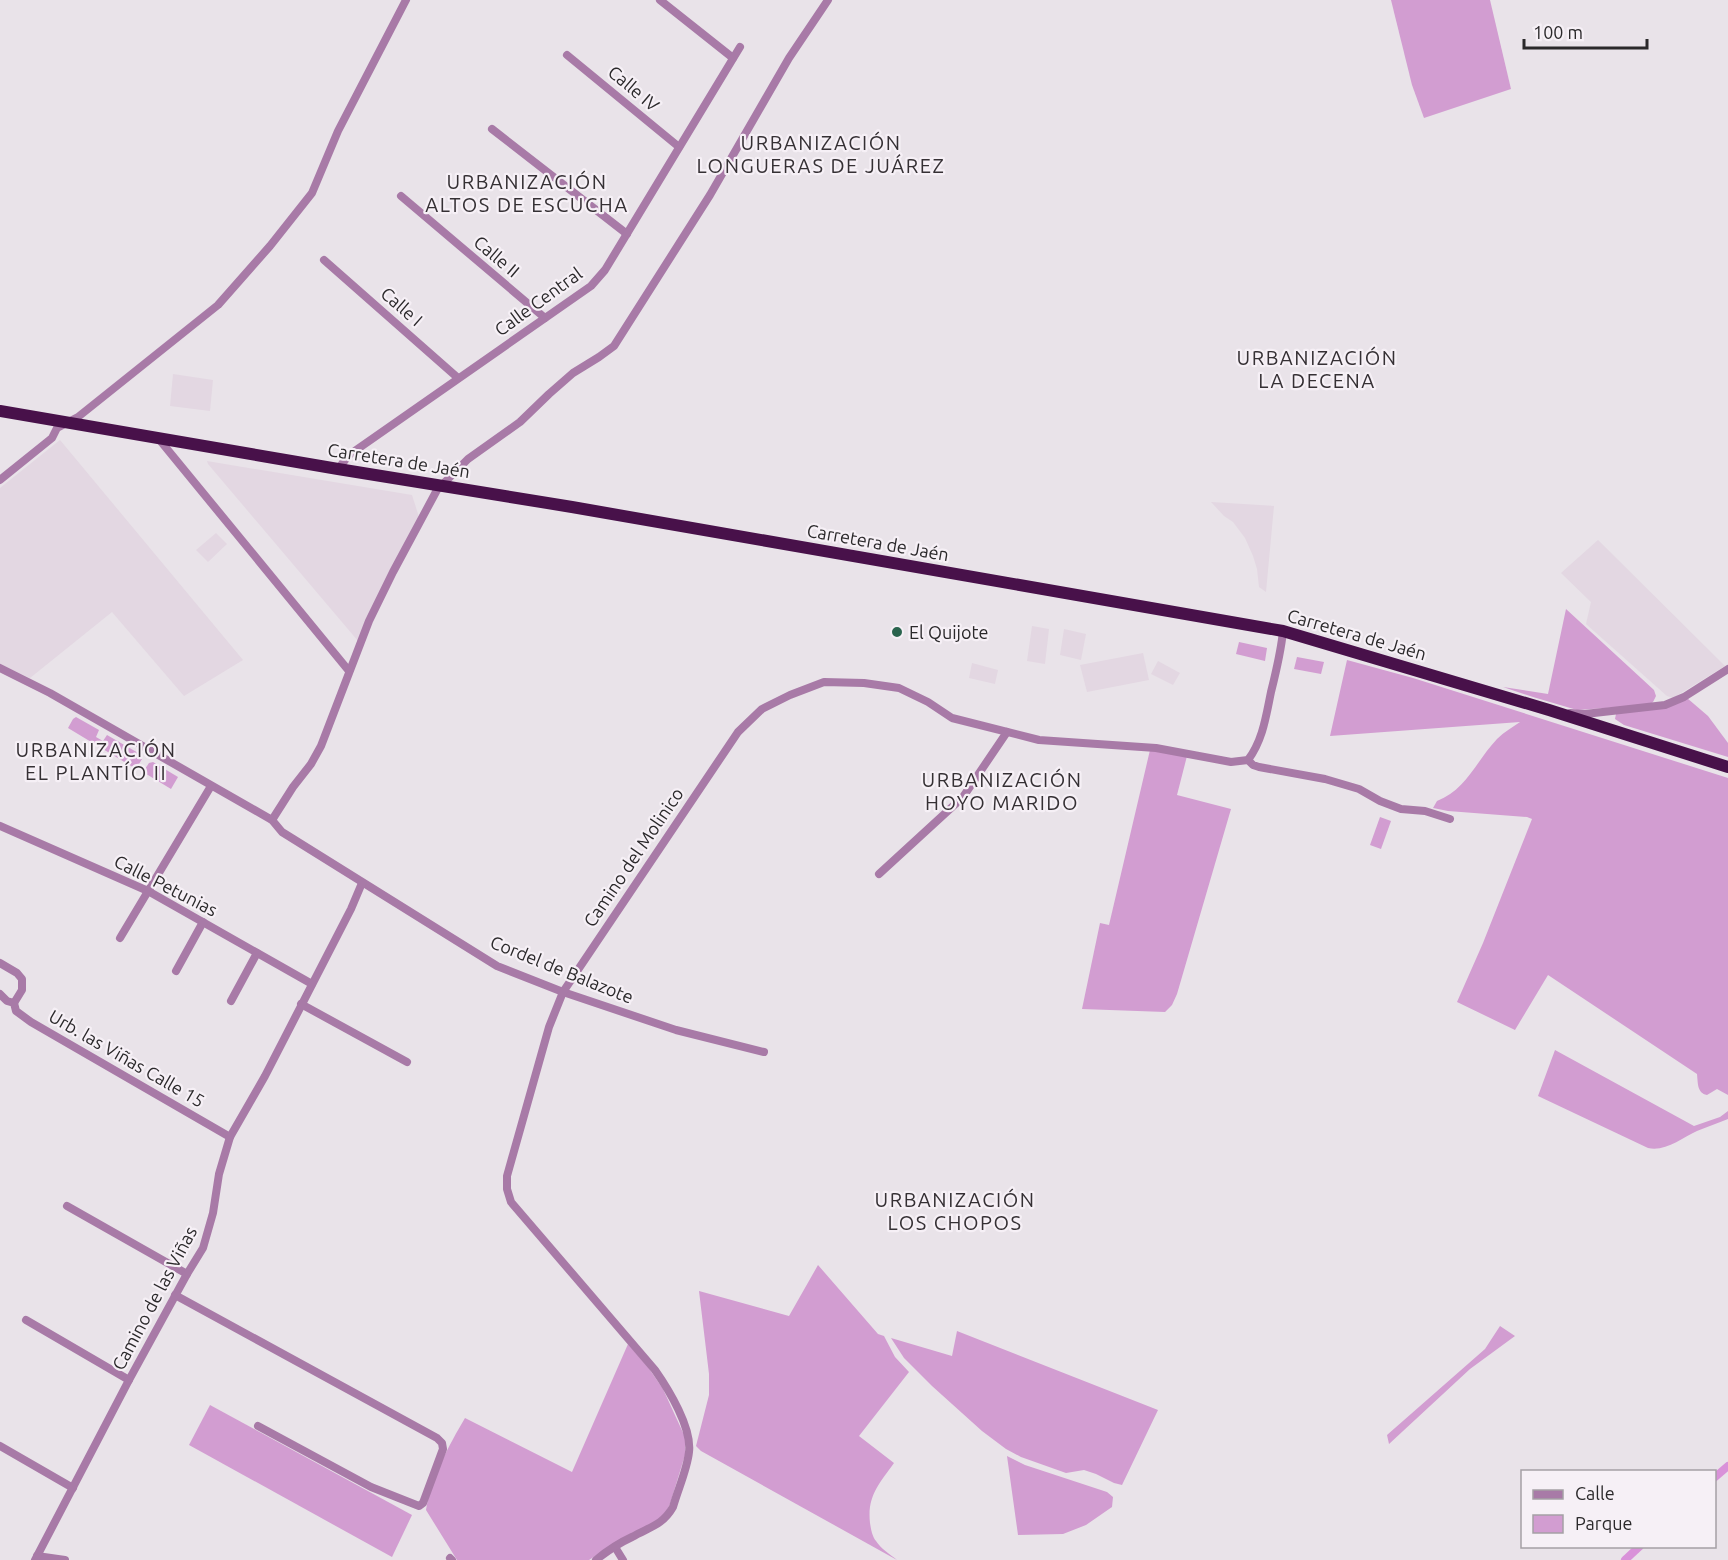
<svg xmlns="http://www.w3.org/2000/svg" width="1728" height="1560" font-family="Ubuntu,sans-serif">
  <style>
    .built { fill: #e3d7e2 }
    .green { fill: #d29dd1 }
    .lines { fill: none; stroke-linecap: round; stroke-linejoin: round }
    .canal { stroke: #d992d9; stroke-width: 8 }
    .minor { stroke: #a87aa7; stroke-width: 8 }
    .highway { stroke: #48114a; stroke-width: 12 }
    .poi-dot { fill: #2a644e; stroke: #f6f0f6; stroke-width: 2 }
    .labels { text-anchor: middle; dominant-baseline: central; stroke-width: 4.5; stroke-linejoin: round; paint-order: stroke }
    .street-label { font-size: 18px; fill: #2b292b; stroke: #f6f0f6 }
    .poi-label { font-size: 18px; fill: #2b292b; stroke: #f6f0f6; text-anchor: start }
    .neighbourhood-label { font-size: 20px; letter-spacing: 1.5px; fill: #353034; stroke: #f6f0f6 }
  </style>
  <rect width="100%" height="100%" fill="#e9e3e9"/>
  <g class="built">
    <polygon points="173,374 213,380 210,411 170,406"/>
    <polygon points="60,440 243,660 184,696 112,612 30,678 0,664 0,488"/>
    <polygon points="207,461 412,495 419,517 358,641 208,464"/>
    <polygon points="1211,502 1274,506 1266,592 1259,587 1257,569 1253,556 1245,538 1233,522 1224,516"/>
    <polygon points="216,533 227,544 208,562 196,550"/>
    <polygon points="1598,540 1725,666 1673,698 1667,696 1586,624 1591,602 1561,573"/>
    <polygon points="1032,626 1049,629 1045,664 1027,661"/>
    <polygon points="1064,629 1086,634 1081,660 1060,655"/>
    <polygon points="1143,653 1149,680 1087,692 1080,665"/>
    <polygon points="1158,661 1180,673 1173,685 1151,674"/>
    <polygon points="972,663 998,670 995,684 969,678"/>
  </g>
  <g class="green">
    <polygon points="1391,0 1490,0 1511,89 1424,118 1412,85"/>
    <polygon points="1566,609 1654,690 1656,696 1653,702 1649,705 1577,710 1533,697 1503,687 1548,694"/>
    <polygon points="1239,642 1267,648 1265,661 1236,654"/>
    <polygon points="1297,657 1324,662 1321,674 1294,669"/>
    <path d="M1347,660l66,18 315,100v317l-11,-6 -10,6c-10,-2 -9,-12 -10,-21l-149,-99 -33,55 -58,-28 26,-59 49,-124 -5,-2 -79,-6 -15,-3 4,-7c29,-11 40,-41 60,-62 7,-7 16,-12 23,-17l-190,14z"/>
    <polygon points="1687,698 1708,716 1728,743 1728,757 1624,725 1615,719 1616,714"/>
    <polygon points="76,717 99,730 96,737 103,741 107,735 140,754 142,759 136,769 68,728 73,719"/>
    <polygon points="1150,750 1187,756 1177,795 1231,809 1177,994 1172,1005 1165,1012 1082,1009 1100,923 1109,925"/>
    <polygon points="153,762 178,777 171,789 143,772 149,763"/>
    <polygon points="1380,817 1391,821 1381,849 1370,845"/>
    <path d="M1555,1050l139,76 26,-9 8,-6v8c-10,4 -21,8 -31,12 -15,7 -32,21 -49,17l-110,-52z"/>
    <path d="M818,1265l60,69 6,2 11,21 14,15 -50,64 35,27c-15,21 -27,33 -24,60 1,6 2,13 6,18 5,8 14,13 21,19l-196,-109 -5,-5 13,-51v-21l-10,-83 90,25z"/>
    <polygon points="1500,1326 1515,1336 1470,1369 1389,1444 1387,1435 1485,1349"/>
    <polygon points="957,1331 1158,1410 1122,1485 1114,1483 1096,1474 1084,1470 1066,1473 1021,1457 1006,1449 982,1431 932,1386 904,1358 891,1338 952,1356"/>
    <path d="M628,1344l20,23 15,22 22,48v18l-15,49 -8,15 -42,21 -31,20h-132l-31,-50c5,-31 23,-65 39,-92l107,54z"/>
    <polygon points="210,1405 412,1515 392,1557 189,1445"/>
    <polygon points="1007,1456 1025,1465 1107,1492 1113,1497 1112,1507 1086,1525 1063,1534 1018,1535"/>
  </g>
  <g class="lines">
    <g class="canal">
      <polyline points="1714,1478 1728,1466"/>
      <polyline points="1625,1560 1640,1546"/>
    </g>
    <g class="minor">
      <polyline points="660,0 733,58"/>
      <polyline points="567,55 679,147"/>
      <polyline points="492,129 627,234"/>
      <polyline points="401,196 545,318"/>
      <polyline points="324,260 458,378"/>
      <polyline points="158,438 349,671"/>
      <polyline points="338,469 349,455 591,286 605,270 740,47"/>
      <polyline points="0,480 52,438 57,428 78,417 218,305 270,246 312,193 338,131 406,0"/>
      <polyline points="0,668 50,693 272,820 282,832 497,966 563,992 676,1030 764,1052"/>
      <polyline points="1570,713 1585,714 1665,705 1684,697 1728,669"/>
      <polyline points="1248,760 1253,765 1259,767 1325,779 1359,789 1380,801 1401,809 1425,811 1450,819"/>
      <polyline points="272,820 293,787 311,764 321,746 369,621 393,572 437,490 468,459 520,422 549,394 573,373 599,357 614,346 710,195 789,58 828,0"/>
      <polyline points="0,826 148,891 312,984"/>
      <polyline points="879,874 963,797 1007,732"/>
      <polyline points="120,938 211,786"/>
      <polyline points="0,963 17,973 22,979 22,990 14,1003"/>
      <polyline points="176,971 203,922"/>
      <polyline points="0,994 7,1001 14,1003 16,1011 31,1022 230,1137"/>
      <polyline points="231,1001 257,953"/>
      <polyline points="301,1004 407,1062"/>
      <polyline points="67,1206 187,1274"/>
      <polyline points="175,1295 437,1438 442,1443 443,1449 423,1503 419,1506 371,1487 258,1426"/>
      <polyline points="26,1320 129,1380"/>
      <polyline points="0,1446 73,1488"/>
      <polyline points="615,1547 623,1560"/>
      <polyline points="37,1556 65,1560"/>
      <polyline points="450,1558 452,1560"/>
      <polyline points="35,1560 129,1380 187,1274 203,1248 213,1213 219,1174 230,1137 265,1076 351,909 362,883"/>
      <path d="M596,1560c11,-9 23,-17 36,-23 17,-10 30,-11 41,-30 5,-18 14,-37 16,-55 3,-24 -20,-62 -34,-82l-144,-168 -4,-13v-13l42,-149 14,-35 175,-260 24,-23 28,-14 34,-13 40,1 35,5 29,14 24,16 87,22 117,8 75,14 17,-2c15,-20 18,-44 23,-68 5,-20 10,-40 12,-61"/>
    </g>
    <polyline class="highway" points="0,411 338,469 572,507 1283,631 1549,710 1728,767"/>
  </g>
  <circle class="poi-dot" cx="897" cy="632" r="6"/>
  <g class="labels">
    <g class="street-label">
      <text transform="translate(634 88) rotate(40)">Calle IV</text>
      <text transform="translate(497 256) rotate(40)">Calle II</text>
      <text transform="translate(538 301) rotate(-36)">Calle Central</text>
      <text transform="translate(402 306) rotate(41)">Calle I</text>
      <text transform="translate(399 460) rotate(9)">Carretera de Jaén</text>
      <text transform="translate(878 542) rotate(10)">Carretera de Jaén</text>
      <text transform="translate(1357 634) rotate(16)">Carretera de Jaén</text>
      <text transform="translate(633 857) rotate(-56)">Camino del Molinico</text>
      <text transform="translate(166 885) rotate(27)">Calle Petunias</text>
      <text transform="translate(562 969) rotate(22)">Cordel de Balazote</text>
      <text transform="translate(127 1058) rotate(30)">Urb. las Viñas Calle 15</text>
      <text transform="translate(154 1298) rotate(-62)">Camino de las Viñas</text>
    </g>
    <g class="poi-label">
      <text x="909" y="632">El Quijote</text>
    </g>
    <g class="neighbourhood-label">
      <text x="821" y="142">URBANIZACIÓN<tspan x="821" dy="23">LONGUERAS DE JUÁREZ</tspan></text>
      <text x="527" y="181">URBANIZACIÓN<tspan x="527" dy="23">ALTOS DE ESCUCHA</tspan></text>
      <text x="1317" y="357">URBANIZACIÓN<tspan x="1317" dy="23">LA DECENA</tspan></text>
      <text x="96" y="749">URBANIZACIÓN<tspan x="96" dy="23">EL PLANTÍO II</tspan></text>
      <text x="1002" y="779">URBANIZACIÓN<tspan x="1002" dy="23">HOYO MARIDO</tspan></text>
      <text x="955" y="1199">URBANIZACIÓN<tspan x="955" dy="23">LOS CHOPOS</tspan></text>
    </g>
  </g>
  <rect x="1521" y="1470" width="195" height="78" fill="#f6f0f6" stroke="#a5a0a5" stroke-width="1.5"/>
  <rect x="1533" y="1490" width="30" height="9" fill="#a87aa7" stroke="#a5a0a5" stroke-width="1.5"/>
  <text x="1575" y="1500" font-size="18" fill="#2b292b">Calle</text>
  <rect x="1533" y="1515" width="30" height="18" fill="#d29dd1" stroke="#a5a0a5" stroke-width="1.5"/>
  <text x="1575" y="1530" font-size="18" fill="#2b292b">Parque</text>
  <path d="M1524 39v9h123v-9" fill="none" stroke="#2b292b" stroke-width="3"/>
  <text x="1533" y="39" font-size="18" fill="#2b292b" stroke="#f6f0f6" stroke-width="4.5" paint-order="stroke">100 m</text>
</svg>
